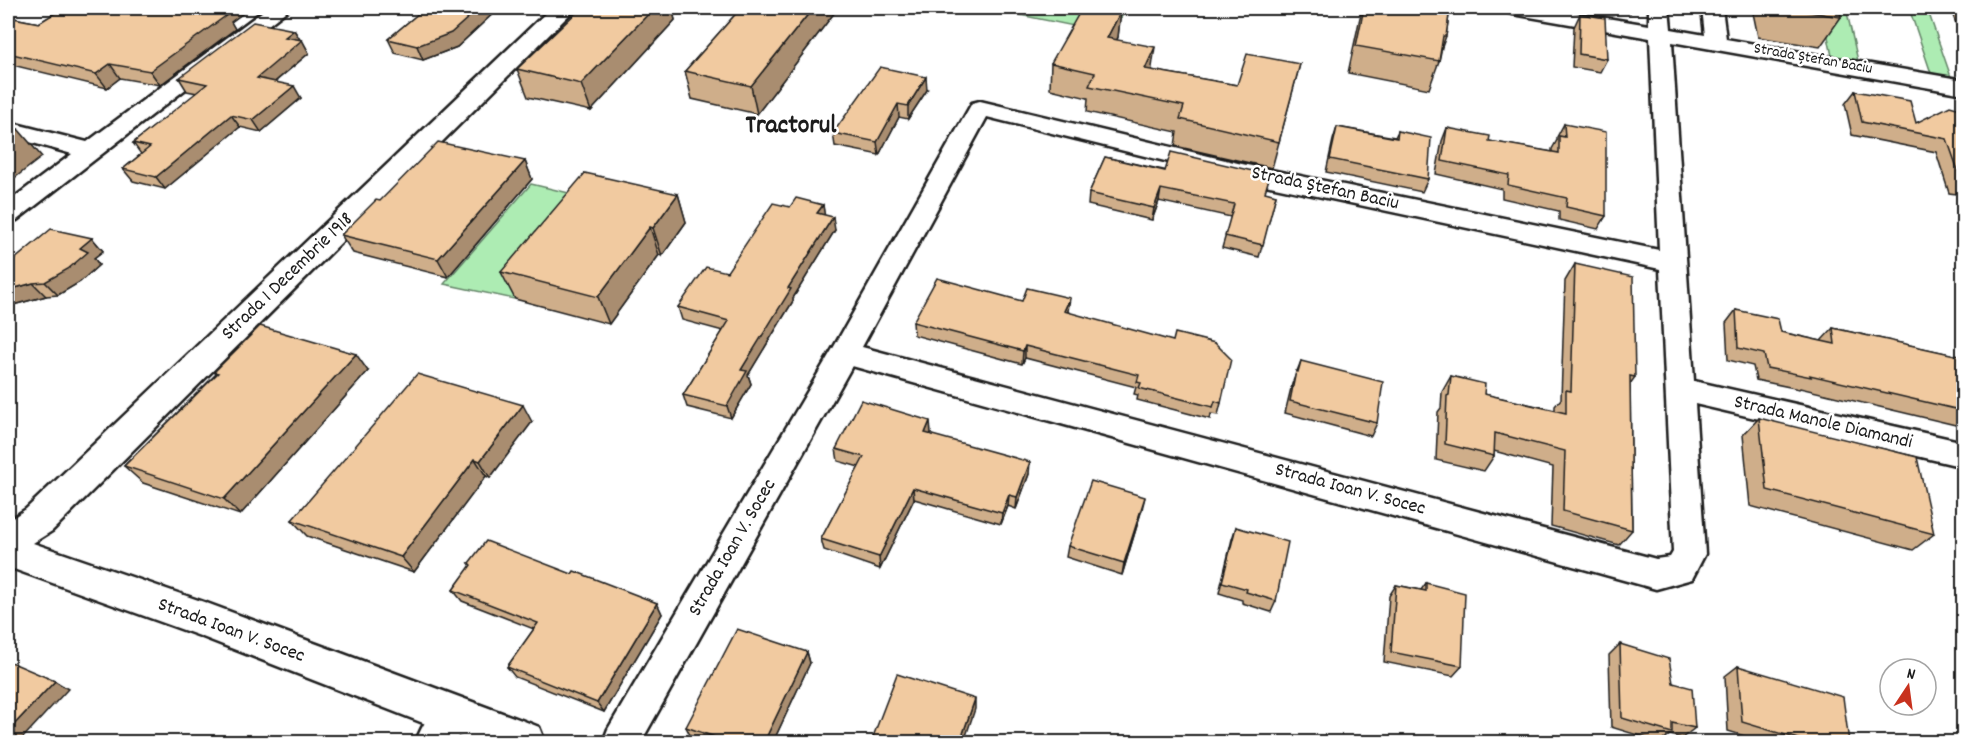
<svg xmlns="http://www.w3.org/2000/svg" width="1971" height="750" font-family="Dekko,sans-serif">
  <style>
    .green { fill: #adecb3; stroke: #648468; stroke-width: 1.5 }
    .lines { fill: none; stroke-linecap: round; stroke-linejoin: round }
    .street-casing { stroke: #1c1c1c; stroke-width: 5 }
    .secondary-casing { stroke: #1c1c1c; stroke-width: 5 }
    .street { fill: #fff; fill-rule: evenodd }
    .secondary { fill: #fff; fill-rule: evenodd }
    .wall { fill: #cfae8a; stroke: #1c1c1c; stroke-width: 1.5 }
    .shaded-wall { fill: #a98d70; stroke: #1c1c1c; stroke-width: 1.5 }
    .building { fill: #f1caa0; stroke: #1c1c1c; stroke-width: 1.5 }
    .labels { text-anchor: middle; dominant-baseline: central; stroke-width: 5; stroke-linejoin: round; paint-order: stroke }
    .far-street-label { font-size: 16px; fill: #1c1c1c; stroke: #fff }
    .street-label { font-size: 20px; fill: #1c1c1c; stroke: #fff }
    .district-label { font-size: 26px; font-weight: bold; fill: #1c1c1c; stroke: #fff }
  </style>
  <rect width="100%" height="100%" fill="#fff"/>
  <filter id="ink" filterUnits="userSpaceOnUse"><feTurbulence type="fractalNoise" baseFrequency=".0167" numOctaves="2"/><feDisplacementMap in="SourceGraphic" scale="12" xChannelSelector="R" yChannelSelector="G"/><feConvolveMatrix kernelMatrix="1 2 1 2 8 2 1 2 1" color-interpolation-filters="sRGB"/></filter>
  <g filter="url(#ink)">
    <g class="green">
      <polygon points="986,8 1126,8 1113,34"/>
      <polygon points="1822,8 1846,8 1858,61 1832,56"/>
      <polygon points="1909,8 1927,8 1951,77 1931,73"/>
      <polygon points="531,184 594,199 514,299 444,284"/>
    </g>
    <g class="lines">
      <defs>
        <g id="street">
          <polygon points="267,8 290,8 17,220 8,222 8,202 72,154 8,136 8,122 87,142"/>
          <path d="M1503,8h43l103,17v-17h20l2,21 34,6 -3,-27h20l4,31 238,41v14l-292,-52 22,339 270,61v25l-269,-63 10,150 -13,25 -36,10 -804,-223 -211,376h-38l5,-13 227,-384 137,-242 8,-2 262,63 417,86 -9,-212 -137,-24 -7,-2zM987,117l255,63 418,89 13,283 -3,5 -14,2 -794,-212z"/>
          <path d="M452,698l13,5 5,12 -15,27h-39c6,-18 18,-37 36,-44z"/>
        </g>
        <polygon id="secondary" points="551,8 576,8 52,531 33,543 204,602 524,721 539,727 545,742 472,742 200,636 8,567 8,521 26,509"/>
      </defs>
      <use href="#street" class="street-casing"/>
      <use href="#secondary" class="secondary-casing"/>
      <use href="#street" class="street"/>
      <use href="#secondary" class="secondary"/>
    </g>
    <g class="wall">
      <polygon points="63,8 250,8 231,22 235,29 160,85 120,78 107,88 8,64 8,17 39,23"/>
      <polygon points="425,8 499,8 457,47 423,60 395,53 388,39"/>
      <polygon points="741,8 838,8 757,114 692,99 685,71"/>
      <polygon points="1362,8 1450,8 1446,36 1442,47 1439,61 1429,89 1348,73"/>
      <polygon points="1574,8 1632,8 1630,13 1602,8 1598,14 1574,10"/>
      <polygon points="1752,8 1839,8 1841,17 1820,47 1758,37"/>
      <polygon points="1950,8 1964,8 1964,44"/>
      <polygon points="1121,11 1118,37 1117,40 1151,70 1237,85 1300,64 1272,168 1175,146 1177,132 1087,112 1088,98 1050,89 1051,63"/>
      <polygon points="1580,14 1607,59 1600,72 1572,67 1574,27"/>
      <polygon points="674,16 675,20 591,111 528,97 517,69"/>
      <polygon points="294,30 300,40 302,40 309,53 275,82 301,98 261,132 240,127 165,189 133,181 123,169 141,154 133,143 197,93 187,91 179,78"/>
      <polygon points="927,90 908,119 899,117 879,155 835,146 833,133"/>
      <polygon points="1855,91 1916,123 1964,110 1964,195 1949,193 1936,152 1852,135 1845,104"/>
      <polygon points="1564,124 1606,216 1598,229 1559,220 1559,211 1502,198 1502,189 1436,174 1442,141 1447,128 1489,141 1552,152 1552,149 1557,140 1557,137"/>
      <polygon points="1337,127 1395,137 1398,131 1428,179 1422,192 1326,172 1333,140"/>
      <polygon points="1105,157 1276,195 1259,257 1222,248 1231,217 1159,201 1152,220 1088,205 1089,193"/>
      <polygon points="525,161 532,179 448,277 353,253 341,235 380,201"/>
      <polygon points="678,194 686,222 662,256 659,255 609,324 515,299 501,272"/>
      <polygon points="823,205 824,215 835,230 793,298 793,301 748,375 751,384 731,418 687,407 683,395 723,331 682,320 678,307 727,272 790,207"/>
      <polygon points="92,238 103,251 94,258 99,265 80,282 58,295 46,296 13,305 8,265"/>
      <polygon points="1575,264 1635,377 1630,384 1632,530 1619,545 1551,526 1553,467 1494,451 1494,456 1484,471 1436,460 1438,412 1441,408 1442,392 1451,376 1484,394 1555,410 1555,406 1561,399 1565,281"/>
      <polygon points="1022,301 1068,311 1068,312 1221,403 1218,415 1211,414 1210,419 1137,400 1138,395 1134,394 1136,387 1025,358 1022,364 914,335 913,322"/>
      <polygon points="1736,310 1781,332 1821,341 1833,328 1964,357 1964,427 1800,388 1799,389 1756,380 1753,366 1728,360 1726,323"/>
      <polygon points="1301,361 1377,423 1371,436 1285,413 1292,384"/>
      <polygon points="368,371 240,515 143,483 124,466 216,374 214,372"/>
      <polygon points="1759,418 1934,534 1913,550 1750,506 1743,435"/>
      <polygon points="532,422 490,478 486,476 414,572 307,536 292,520"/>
      <polygon points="931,433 931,435 1029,474 1016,509 1008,506 1001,524 914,499 880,569 824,550 821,539 859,467 838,461 836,449"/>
      <polygon points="1142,509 1122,575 1066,557 1068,546"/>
      <polygon points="1236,527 1276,601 1271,612 1242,603 1242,600 1219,593 1232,539"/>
      <polygon points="469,563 572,574 657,603 662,614 604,712 515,677 507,667 534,629 462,601 453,590 471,566"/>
      <polygon points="1426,583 1462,666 1453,676 1384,662 1389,596 1396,585 1421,590"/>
      <polygon points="1620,644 1673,683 1695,728 1682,738 1670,735 1660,742 1611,727 1609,655"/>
      <polygon points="807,652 810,663 773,742 707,742 691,737 686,727"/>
      <polygon points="1738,666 1849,742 1764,742 1728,731 1725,676"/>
    </g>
    <g class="shaded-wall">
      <polygon points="224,8 250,8 231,22 235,29 160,85 150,71"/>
      <polygon points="479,8 499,8 457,47 423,60 417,46"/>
      <polygon points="654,8 682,8 674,16 675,20 591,111 581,84"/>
      <polygon points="813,8 838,8 757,114 751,86"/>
      <polygon points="1121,11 1118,37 1105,64 1107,38"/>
      <polygon points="294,30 301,41 302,40 309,53 265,90 257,78 285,37"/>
      <polygon points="1155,47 1151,74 1145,69"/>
      <polygon points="110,64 120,78 107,88 96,74"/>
      <polygon points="926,77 927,90 908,119 908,106"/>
      <polygon points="294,86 301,98 261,132 253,120"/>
      <polygon points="898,104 899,117 879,155 877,142"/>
      <polygon points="231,115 240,127 165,189 156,177"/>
      <polygon points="18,129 42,157 8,183 8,137"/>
      <polygon points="525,161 532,179 448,277 438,259"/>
      <polygon points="1161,189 1159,201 1152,220 1154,208"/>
      <polygon points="678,194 686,222 662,256 653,228"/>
      <polygon points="823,205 825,218 817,213"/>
      <polygon points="833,217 835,230 793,298 793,301 748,375 751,384 731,418 727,406 741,370 788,288"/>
      <polygon points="650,227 659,255 609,324 598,297"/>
      <polygon points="92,238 103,251 94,258 99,265 80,282 58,295 45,282 80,248"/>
      <polygon points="33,283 46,296 13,305 8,309 8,290"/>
      <polygon points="1070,298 1068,311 1063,324 1064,311"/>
      <polygon points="1025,346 1025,358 1022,364 1023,351"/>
      <polygon points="356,354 368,371 240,515 224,499"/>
      <polygon points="523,405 532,422 490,478 480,461"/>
      <polygon points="930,421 931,433 926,445 925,433"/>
      <polygon points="475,459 486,476 414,572 401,557"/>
      <polygon points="1030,462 1029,474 1016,509 1017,497"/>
      <polygon points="913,488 914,499 880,569 879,557"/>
      <polygon points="1009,495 1008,506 1001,524 1002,513"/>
      <polygon points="1145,497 1142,509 1122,575 1124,563"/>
      <polygon points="657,603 662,614 604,712 597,703"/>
      <polygon points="807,652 810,663 773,742 764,742"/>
      <polygon points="55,681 68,689 19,742 8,742 8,731"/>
      <polygon points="975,699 975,709 964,742 960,742"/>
    </g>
    <g class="building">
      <polygon points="63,8 224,8 216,13 227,15 150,71 110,64 96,74 8,53 8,17 39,23"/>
      <polygon points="425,8 479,8 451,33 417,46 388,39"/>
      <polygon points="581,8 654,8 581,84 517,69"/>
      <polygon points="741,8 813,8 751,86 685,71"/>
      <polygon points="1082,8 1102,8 1121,11 1107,38 1155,47 1145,69 1237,85 1247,54 1300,64 1279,142 1180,119 1184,106 1089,86 1095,73 1051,63"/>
      <polygon points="1364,8 1450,8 1446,36 1443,36 1439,61 1356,46"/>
      <polygon points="1785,8 1839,8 1841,17"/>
      <polygon points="1580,14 1605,18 1607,59 1579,54"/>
      <polygon points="253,22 294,30 285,37 302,40 257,78 294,86 253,120 231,115 156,177 123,169 150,147 133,143 207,84 179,78"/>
      <polygon points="880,67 926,77 908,106 898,104 877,142 833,133"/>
      <polygon points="1855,91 1910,101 1916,123 1950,106 1964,110 1964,180 1961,179 1947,139 1862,122"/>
      <polygon points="1564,124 1606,132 1606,216 1566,207 1567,198 1508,185 1509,175 1442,161 1447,128 1490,136 1489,141 1559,153 1559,136 1565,137"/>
      <polygon points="8,126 18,129 8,137"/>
      <polygon points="1337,127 1397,138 1398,131 1431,138 1428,179 1330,159"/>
      <polygon points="438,142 525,161 438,259 341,235 376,200 380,201"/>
      <polygon points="1171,152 1270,175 1265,192 1276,195 1263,245 1225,236 1234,204 1161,189 1154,208 1089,193 1105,157 1165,171"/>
      <polygon points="585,173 678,194 653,228 650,227 598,297 501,272"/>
      <polygon points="796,198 823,205 817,213 833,217 788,288 791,289 741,370 747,371 727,406 683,395 729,321 678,307 706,267 727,272 773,203 790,207"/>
      <polygon points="51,229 92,238 80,248 88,252 68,269 45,282 33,283 8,290 8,265"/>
      <polygon points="1575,264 1633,277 1635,377 1630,376 1632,530 1563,511 1565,451 1495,433 1494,456 1445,444 1447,396 1449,395 1451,376 1485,384 1484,394 1566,413 1566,390 1571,391"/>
      <polygon points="937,278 1022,301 1027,288 1070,298 1064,311 1173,341 1175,333 1215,343 1231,359 1221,403 1215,401 1213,407 1139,388 1141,383 1137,382 1139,375 1025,346 1023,351 913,322"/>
      <polygon points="1736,310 1778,319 1781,332 1835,344 1833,328 1964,357 1964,411 1810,375 1811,377 1767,368 1764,354 1738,348"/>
      <polygon points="260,326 356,354 224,499 124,466 218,373 214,372"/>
      <polygon points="1301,361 1383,382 1377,423 1290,401 1296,371 1298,372"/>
      <polygon points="417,374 523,405 480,461 475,459 401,557 292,520"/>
      <polygon points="861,400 930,421 925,433 1030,462 1017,497 1009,495 1002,513 913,488 879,557 821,539 864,457 836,449"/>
      <polygon points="1759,418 1917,457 1934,534 1767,490"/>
      <polygon points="1091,481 1145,497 1124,563 1068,546"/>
      <polygon points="1236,527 1288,542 1276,601 1246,592 1247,589 1222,582"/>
      <polygon points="486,541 572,574 574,571 657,603 597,703 507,667 538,623 453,590 471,565 469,563"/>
      <polygon points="1426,583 1465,593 1462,666 1391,652 1396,585 1426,591"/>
      <polygon points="737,629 807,652 764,742 729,742 686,727"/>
      <polygon points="1620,644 1669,659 1673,683 1692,688 1695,728 1672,723 1672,733 1622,718"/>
      <polygon points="8,661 55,681 8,731"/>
      <polygon points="1738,666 1843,697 1849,742 1809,742 1742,722"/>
      <polygon points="897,674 975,699 960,742 871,742"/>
    </g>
  </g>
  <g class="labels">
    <g class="far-street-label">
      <text transform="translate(1813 59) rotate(10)">Strada Ștefan Baciu</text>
    </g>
    <g class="street-label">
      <text transform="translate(1325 189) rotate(12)">Strada Ștefan Baciu</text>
      <text transform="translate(288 277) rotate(-44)">Strada 1 Decembrie 1918</text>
      <text transform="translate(1823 423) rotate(13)">Strada Manole Diamandi</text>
      <text transform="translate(1350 490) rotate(15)">Strada Ioan V. Socec</text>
      <text transform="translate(733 548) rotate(-60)">Strada Ioan V. Socec</text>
      <text transform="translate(231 631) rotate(20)">Strada Ioan V. Socec</text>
    </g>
    <g class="district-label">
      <text x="791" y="126">Tractorul</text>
    </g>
  </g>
  <rect width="1971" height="750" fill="none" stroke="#fff" stroke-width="30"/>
  <rect x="15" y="15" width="1941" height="720" fill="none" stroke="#1c1c1c" stroke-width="2" filter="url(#ink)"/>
  <g transform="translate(1908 687) rotate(13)"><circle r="28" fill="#ffffff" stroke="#a4a4a4" stroke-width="1.5"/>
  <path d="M0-4.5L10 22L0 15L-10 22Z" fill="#c8321e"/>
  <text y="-9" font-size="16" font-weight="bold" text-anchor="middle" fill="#1c1c1c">N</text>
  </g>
</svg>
